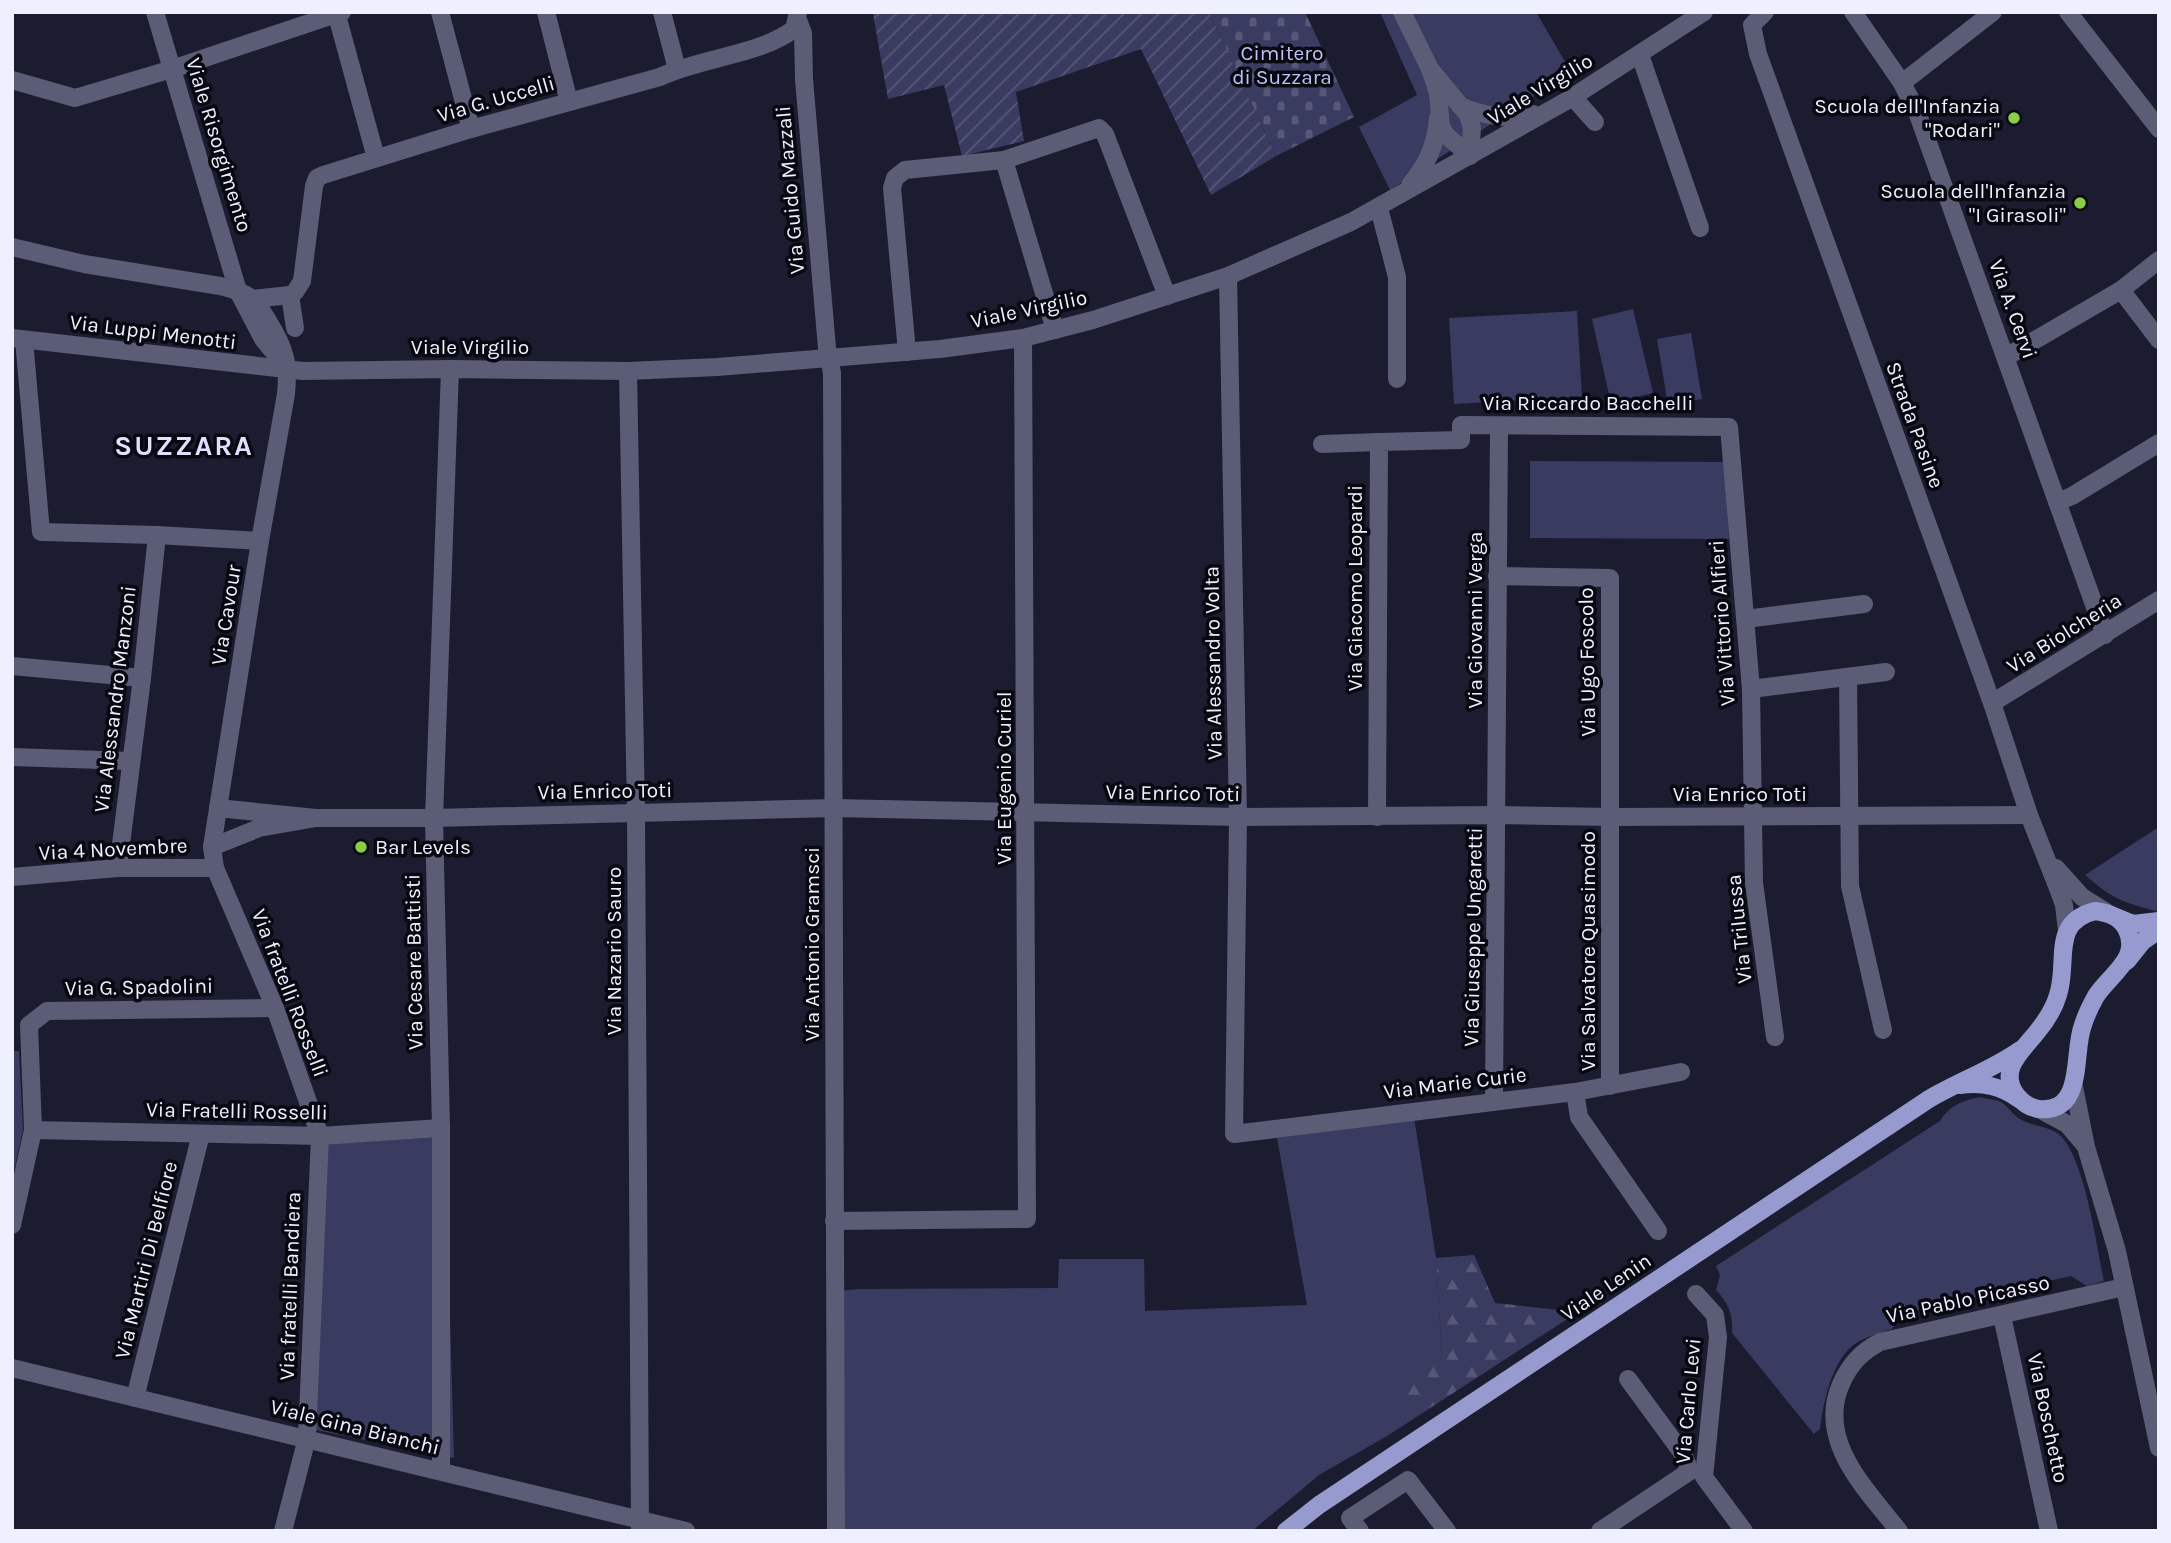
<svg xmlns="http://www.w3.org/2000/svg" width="2171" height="1543" font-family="Karla,sans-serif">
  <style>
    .green { fill: #3a3b60 }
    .forest { fill: url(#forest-firs) }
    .cemetery { fill: url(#cemetery-stones) }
    .garden { fill: url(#garden-furrows) }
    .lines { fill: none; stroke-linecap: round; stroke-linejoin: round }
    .minor { stroke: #5b5c75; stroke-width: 18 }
    .major { stroke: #979ace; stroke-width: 18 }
    .poi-dot { fill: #8ace47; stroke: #070810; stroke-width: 2.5 }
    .labels { text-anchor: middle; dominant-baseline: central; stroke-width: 7; stroke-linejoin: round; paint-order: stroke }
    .park-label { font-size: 21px; fill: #bfc2f6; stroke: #070810 }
    .street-label { font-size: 21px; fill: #eff0ff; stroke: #070810 }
    .poi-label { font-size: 21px; fill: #eff0ff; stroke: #070810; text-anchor: end }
    .district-label { font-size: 28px; font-weight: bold; letter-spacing: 2px; fill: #dee0fd; stroke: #070810 }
  </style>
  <defs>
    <pattern id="forest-firs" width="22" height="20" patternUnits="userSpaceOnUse" patternTransform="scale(1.75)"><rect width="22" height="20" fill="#3a3b60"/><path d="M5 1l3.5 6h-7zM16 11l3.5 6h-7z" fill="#575878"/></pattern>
    <pattern id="cemetery-stones" width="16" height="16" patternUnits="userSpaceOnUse" patternTransform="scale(1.75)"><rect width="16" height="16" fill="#3a3b60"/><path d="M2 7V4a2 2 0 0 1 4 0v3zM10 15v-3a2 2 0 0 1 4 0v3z" fill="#575878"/></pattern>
    <pattern id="garden-furrows" width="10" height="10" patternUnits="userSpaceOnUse" patternTransform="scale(1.75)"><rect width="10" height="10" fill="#3a3b60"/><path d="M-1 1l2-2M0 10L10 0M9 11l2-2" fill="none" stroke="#575878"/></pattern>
  </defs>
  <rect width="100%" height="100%" fill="#1c1c31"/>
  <g class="green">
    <polygon points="1380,12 1536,12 1571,72 1390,190 1359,127 1417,95"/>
    <polygon points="1633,309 1653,393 1611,403 1592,319"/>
    <polygon points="1577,311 1582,397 1454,404 1449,318"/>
    <polygon points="1691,333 1702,399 1668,405 1657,339"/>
    <polygon points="1530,461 1725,462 1729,539 1530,538"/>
    <path d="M2159,827v82l-3,2c-33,-8 -46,-14 -71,-36z"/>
    <polygon points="12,1051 19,1051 23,1130 12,1180"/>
    <path d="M1980,1097c6,2 15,2 21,5 8,5 12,14 21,18 11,6 24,6 35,13 27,18 40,115 47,148l-17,5 -16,-10 -170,38 -9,15c-15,5 -34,9 -45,22 -17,19 -24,54 -27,78l-6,5 -82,-101c1,-19 -3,-29 -16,-43l4,-15 -4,-9 224,-145c10,-16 22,-20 40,-24z"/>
    <polygon points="1414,1117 1436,1258 1442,1358 1387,1436 1319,1475 1252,1531 841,1531 840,1291 859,1289 1058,1288 1059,1259 1144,1259 1145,1311 1307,1305 1277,1138"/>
    <polygon points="445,1137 454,1458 316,1430 324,1144"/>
  </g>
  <polygon class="forest" points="1474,1255 1495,1303 1578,1312 1387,1436 1408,1405 1400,1365 1442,1358 1436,1258"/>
  <polygon class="cemetery" points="1209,12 1305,12 1354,117 1276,156"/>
  <polygon class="garden" points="877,12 1209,12 1276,156 1211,195 1141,49 1016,92 1024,141 962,156 944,85 888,99 873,14"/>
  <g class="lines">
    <g class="minor">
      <polyline points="155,12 238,291 263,339 286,367"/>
      <polyline points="336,12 376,158"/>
      <polyline points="440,12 471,129"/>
      <polyline points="546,12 569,102"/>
      <polyline points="662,12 677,69"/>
      <polyline points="1402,12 1430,69 1438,93 1441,127 1447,136 1470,156 1472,128 1468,115 1430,69"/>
      <polyline points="1765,12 1752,25 1758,54 1992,703 2029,815 2059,891 2064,905 2067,931"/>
      <polyline points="1853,12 1902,83 1917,112 2105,635"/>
      <polyline points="2068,12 2159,129"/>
      <polyline points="798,20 803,33 804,79 827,348 832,373 836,1531"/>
      <polyline points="1640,55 1700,228"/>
      <polyline points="12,80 75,98 172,69 342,12"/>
      <polyline points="1902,83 1993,12"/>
      <polyline points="1573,97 1595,122"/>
      <path d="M1460,106c25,10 47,14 73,8"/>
      <polyline points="1004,160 1055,330"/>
      <path d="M1410,185c17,-20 26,-40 28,-67"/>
      <polyline points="1379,208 1397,277 1397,379"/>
      <path d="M12,247l72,17 136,22c11,3 22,5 31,12 7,5 12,15 17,23 17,27 21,41 18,73l-26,147 -48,306 3,21 60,140 45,128 -13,302 -24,93"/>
      <polyline points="1228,276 1238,817 1234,1134 1575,1092 1681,1072"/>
      <polyline points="2121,290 2159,340"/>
      <path d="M290,295l5,-3 7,-11 12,-95 3,-8 6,-3 148,-46 189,-52c40,-19 100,-22 134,-48l4,-17"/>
      <polyline points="290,295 295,328"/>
      <polyline points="253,299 290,295"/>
      <polyline points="12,338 303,371 450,369 628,371 717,367 940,349 1023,338 1093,320 1228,276 1351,222 1568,100 1704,12"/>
      <polyline points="24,340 41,532 157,535 260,541"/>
      <polyline points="907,352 892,188 895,178 905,170 1004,160 1099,128 1105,134 1167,296"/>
      <polyline points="2006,357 2121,290 2159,260"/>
      <polyline points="628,371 636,813 640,1531"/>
      <polyline points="1322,444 1379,442"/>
      <polyline points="2057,502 2072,496 2159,443"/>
      <polyline points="1497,576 1610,578 1610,1086"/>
      <polyline points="1746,619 1864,604"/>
      <polyline points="12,666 142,678"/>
      <polyline points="1848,677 1850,886 1883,1030"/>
      <polyline points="1751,689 1886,672"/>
      <polyline points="1992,703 2159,600"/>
      <polyline points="12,757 131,761"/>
      <polyline points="1377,817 1379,442 1461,440 1461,425 1729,427 1751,689 1754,883 1775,1037"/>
      <polyline points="316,818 434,818 835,808 1238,817 1497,815 1611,817 2029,815"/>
      <polyline points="212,847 259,828 316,818 218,808"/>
      <polyline points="118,868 142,678 157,535"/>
      <polyline points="2056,868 2082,897 2106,912"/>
      <polyline points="12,877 118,868 215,868"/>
      <polyline points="2074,1087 2086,1147 2117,1251 2159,1448"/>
      <polyline points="1575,1092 1579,1117 1658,1231"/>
      <polyline points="1494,1101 1499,426"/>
      <polyline points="2039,1109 2067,1124 2084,1144"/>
      <polyline points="33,1130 320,1136 441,1128"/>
      <polyline points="834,1221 1027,1219 1023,338"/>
      <polyline points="12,1225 33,1130 29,1025 47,1011 275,1008"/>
      <polyline points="1696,1294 1715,1315 1718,1337 1704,1477 1744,1531"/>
      <polyline points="2002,1316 2049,1531"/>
      <polyline points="12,1368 686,1531"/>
      <polyline points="1628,1379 1683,1454 1690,1471"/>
      <polyline points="135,1398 201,1134"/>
      <polyline points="441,1471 441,1128 434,818 450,369"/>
      <polyline points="1360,1531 1350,1518 1408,1480 1447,1531"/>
      <polyline points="1600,1531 1690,1471"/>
      <path d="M1899,1531c-33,-42 -83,-90 -58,-147 9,-20 20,-32 39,-42l244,-55"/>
    </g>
    <g class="major">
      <path d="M2095,911c13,2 24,5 31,17 16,30 -16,46 -30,68 -5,9 -10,19 -13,29 -11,27 3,88 -44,84 -9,-1 -17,-7 -22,-13 -20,-26 5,-45 20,-64 9,-11 17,-23 21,-37 11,-33 -8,-73 37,-84z"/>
      <polyline points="2116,917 2133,924 2159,921"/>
      <polyline points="2127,961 2143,941 2159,930"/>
      <path d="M1960,1085c23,-3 41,1 59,14"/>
      <path d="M1286,1531l33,-26 610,-406c30,-18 63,-29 91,-49"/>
    </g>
  </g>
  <g class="poi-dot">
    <circle cx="2014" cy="118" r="7"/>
    <circle cx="2080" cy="203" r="7"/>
    <circle cx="361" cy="847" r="7"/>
  </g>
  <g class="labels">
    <g class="park-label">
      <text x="1282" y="53">Cimitero<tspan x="1282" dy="24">di Suzzara</tspan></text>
    </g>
    <g class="street-label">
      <text transform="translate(1540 89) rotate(-31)">Viale Virgilio</text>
      <text transform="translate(496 99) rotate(-16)">Via G. Uccelli</text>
      <text transform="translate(219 145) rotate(73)">Viale Risorgimento</text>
      <text transform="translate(790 190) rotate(-95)">Via Guido Mazzali</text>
      <text transform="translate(1029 309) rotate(-12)">Viale Virgilio</text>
      <text transform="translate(2013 309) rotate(70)">Via A. Cervi</text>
      <text transform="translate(153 332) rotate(7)">Via Luppi Menotti</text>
      <text x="470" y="347">Viale Virgilio</text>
      <text x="1588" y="403">Via Riccardo Bacchelli</text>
      <text transform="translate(1915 425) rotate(70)">Strada Pasine</text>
      <text transform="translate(1355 588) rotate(-90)">Via Giacomo Leopardi</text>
      <text transform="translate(226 615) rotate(-81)">Via Cavour</text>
      <text transform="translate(1475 620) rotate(-90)">Via Giovanni Verga</text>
      <text transform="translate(1722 623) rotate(-94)">Via Vittorio Alfieri</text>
      <text transform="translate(2064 633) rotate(-32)">Via Biolcheria</text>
      <text transform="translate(1587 662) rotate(-91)">Via Ugo Foscolo</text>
      <text transform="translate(1213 663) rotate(-91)">Via Alessandro Volta</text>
      <text transform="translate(115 699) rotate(-83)">Via Alessandro Manzoni</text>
      <text transform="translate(1004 778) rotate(-90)">Via Eugenio Curiel</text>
      <text transform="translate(605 791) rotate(-1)">Via Enrico Toti</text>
      <text transform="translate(1173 793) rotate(1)">Via Enrico Toti</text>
      <text x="1740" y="794">Via Enrico Toti</text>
      <text transform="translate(113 849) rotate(-3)">Via 4 Novembre</text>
      <text transform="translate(1739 929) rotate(-96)">Via Trilussa</text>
      <text transform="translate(1473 937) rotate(-89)">Via Giuseppe Ungaretti</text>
      <text transform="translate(812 944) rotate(-90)">Via Antonio Gramsci</text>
      <text transform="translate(614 951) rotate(-90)">Via Nazario Sauro</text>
      <text transform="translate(1588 951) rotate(-90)">Via Salvatore Quasimodo</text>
      <text transform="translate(414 962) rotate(-91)">Via Cesare Battisti</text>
      <text transform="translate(139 987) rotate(-1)">Via G. Spadolini</text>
      <text transform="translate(290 993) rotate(69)">Via fratelli Rosselli</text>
      <text transform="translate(1455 1083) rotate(-7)">Via Marie Curie</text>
      <text transform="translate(237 1111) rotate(1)">Via Fratelli Rosselli</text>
      <text transform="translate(146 1260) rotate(-76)">Via Martiri Di Belfiore</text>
      <text transform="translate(290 1286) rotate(-88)">Via fratelli Bandiera</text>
      <text transform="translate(1606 1287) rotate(-34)">Viale Lenin</text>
      <text transform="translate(1968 1299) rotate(-12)">Via Pablo Picasso</text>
      <text transform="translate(1688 1401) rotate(-85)">Via Carlo Levi</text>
      <text transform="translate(2048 1418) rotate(78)">Via Boschetto</text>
      <text transform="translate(355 1427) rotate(14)">Viale Gina Bianchi</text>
    </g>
    <g class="poi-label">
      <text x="2000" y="106">Scuola dell'Infanzia<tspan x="2000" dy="24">"Rodari"</tspan></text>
      <text x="2066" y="191">Scuola dell'Infanzia<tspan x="2066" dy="24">"I Girasoli"</tspan></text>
      <text x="375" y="847" text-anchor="start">Bar Levels</text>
    </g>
    <g class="district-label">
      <text x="184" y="445">SUZZARA</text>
    </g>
  </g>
  <rect width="2171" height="1543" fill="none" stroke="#eff0ff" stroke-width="28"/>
</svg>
